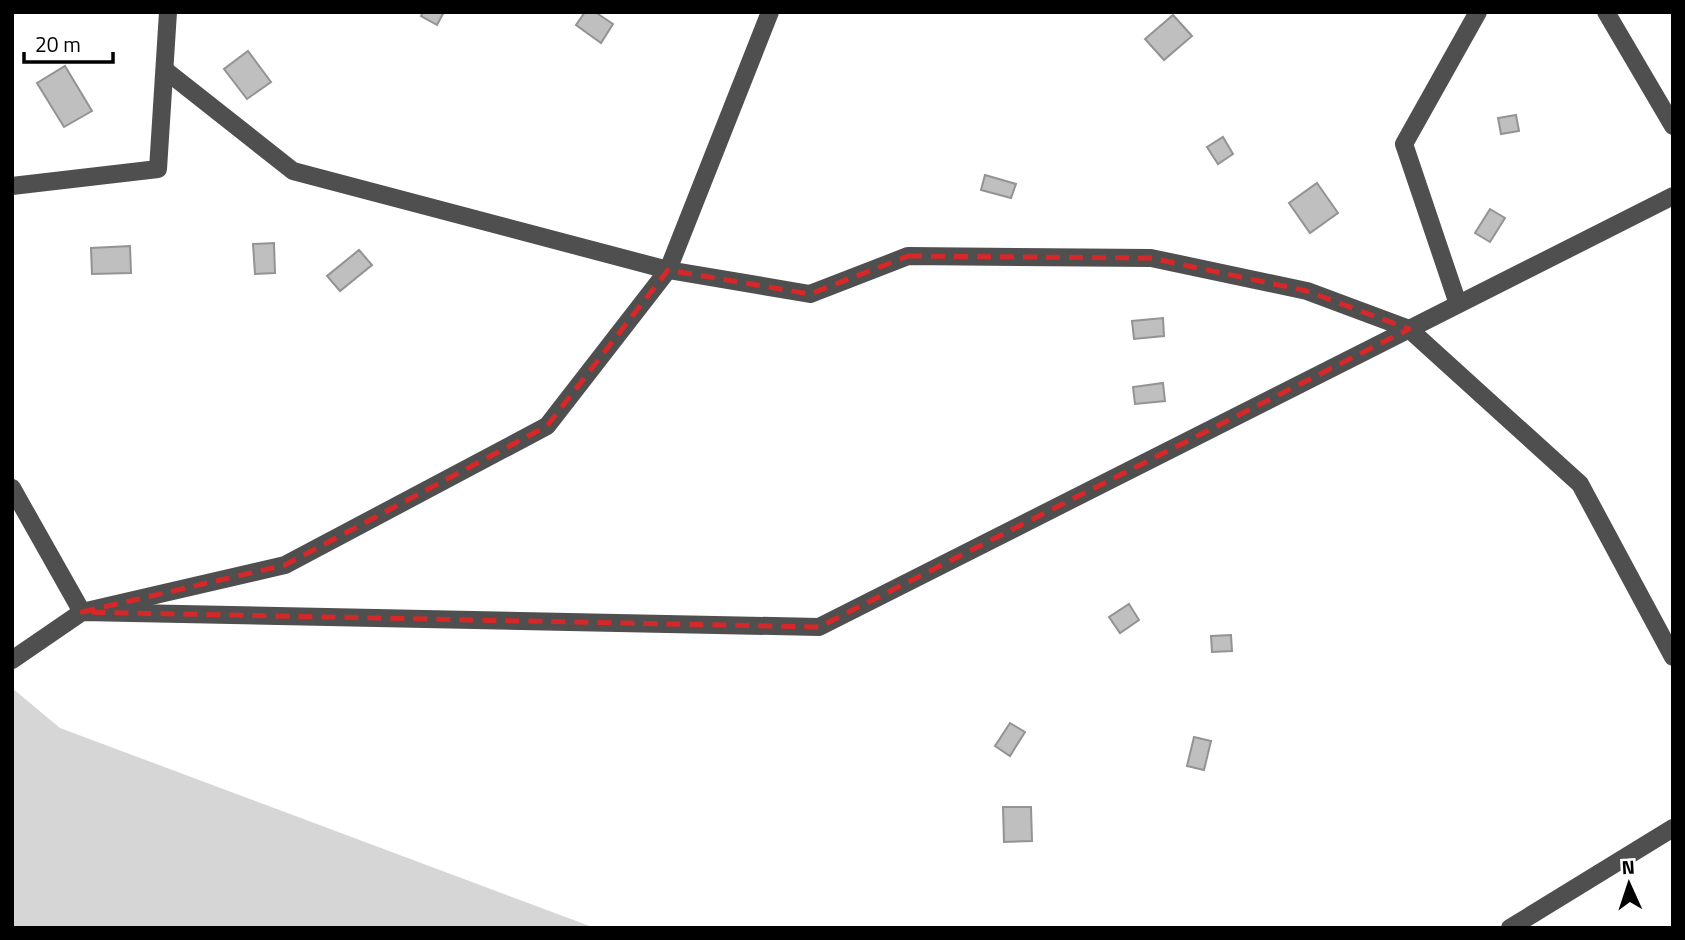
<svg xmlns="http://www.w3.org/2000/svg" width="1685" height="940" font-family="'Titillium Web',sans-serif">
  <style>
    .green { fill: #d6d6d6 }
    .building { fill: #bfbfbf; stroke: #939393; stroke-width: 2 }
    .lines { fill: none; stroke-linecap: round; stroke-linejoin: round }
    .minor { stroke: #4f4f4f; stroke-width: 18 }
    .marked { fill: none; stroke: #d62828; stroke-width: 5; stroke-dasharray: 14 9; stroke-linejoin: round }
  </style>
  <rect width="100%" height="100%" fill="#fff"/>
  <polygon class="green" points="12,688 60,728 595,928 12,928"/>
  <g class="building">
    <polygon points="423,12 444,12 437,25 421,16"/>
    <polygon points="585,12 595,12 613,24 601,43 576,25"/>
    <polygon points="1173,15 1192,36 1164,60 1145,39"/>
    <polygon points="248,51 271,82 247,99 224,69"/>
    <polygon points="65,66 92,111 64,127 37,83"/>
    <polygon points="1516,115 1519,131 1501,134 1498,118"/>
    <polygon points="1223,137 1233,154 1218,164 1207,147"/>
    <polygon points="985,175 1016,184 1011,198 981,190"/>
    <polygon points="1317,183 1338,213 1310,233 1289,203"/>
    <polygon points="1490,209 1505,218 1490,242 1475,233"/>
    <polygon points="274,243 275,273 255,274 253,244"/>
    <polygon points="130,246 131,273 92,274 91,248"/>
    <polygon points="359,250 372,265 340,291 327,276"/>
    <polygon points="1163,318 1164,336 1134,339 1132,321"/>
    <polygon points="1163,383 1165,401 1135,404 1133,387"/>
    <polygon points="1129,604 1139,620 1120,633 1109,617"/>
    <polygon points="1231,635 1232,651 1212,652 1211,636"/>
    <polygon points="1010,723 1025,732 1010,756 995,746"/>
    <polygon points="1194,737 1211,741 1204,770 1187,766"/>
    <polygon points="1003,807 1031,807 1032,841 1004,842"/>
  </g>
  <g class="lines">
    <g class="minor">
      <polyline points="1606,12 1673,126"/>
      <polyline points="165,70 293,171 668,270 810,294 908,256 1151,258 1307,291 1409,329 1580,484 1673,657"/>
      <polyline points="12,186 158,169 168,12"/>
      <polyline points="1458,304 1404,144 1478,12"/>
      <polyline points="12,488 82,612 285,565 547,426 668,270 770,12"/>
      <polyline points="12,660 82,612 819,627 1673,196"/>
      <polyline points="1510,928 1673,828"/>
    </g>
  </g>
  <path class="marked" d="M908,256l243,2 156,33 102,38 -590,298 -737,-15 203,-47 262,-139 121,-156 142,24z"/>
  <rect width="1685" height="940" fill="none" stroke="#000000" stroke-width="28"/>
  <g transform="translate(1629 884) rotate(357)" stroke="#ffffff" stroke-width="5" paint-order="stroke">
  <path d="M0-5L12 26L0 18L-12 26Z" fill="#000000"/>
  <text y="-10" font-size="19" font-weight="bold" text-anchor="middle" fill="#000000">N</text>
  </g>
  <path d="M24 52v10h89v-10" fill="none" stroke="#000000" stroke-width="3.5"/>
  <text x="35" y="52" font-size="21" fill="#000000" stroke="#ffffff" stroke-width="5" paint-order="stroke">20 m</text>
</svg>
